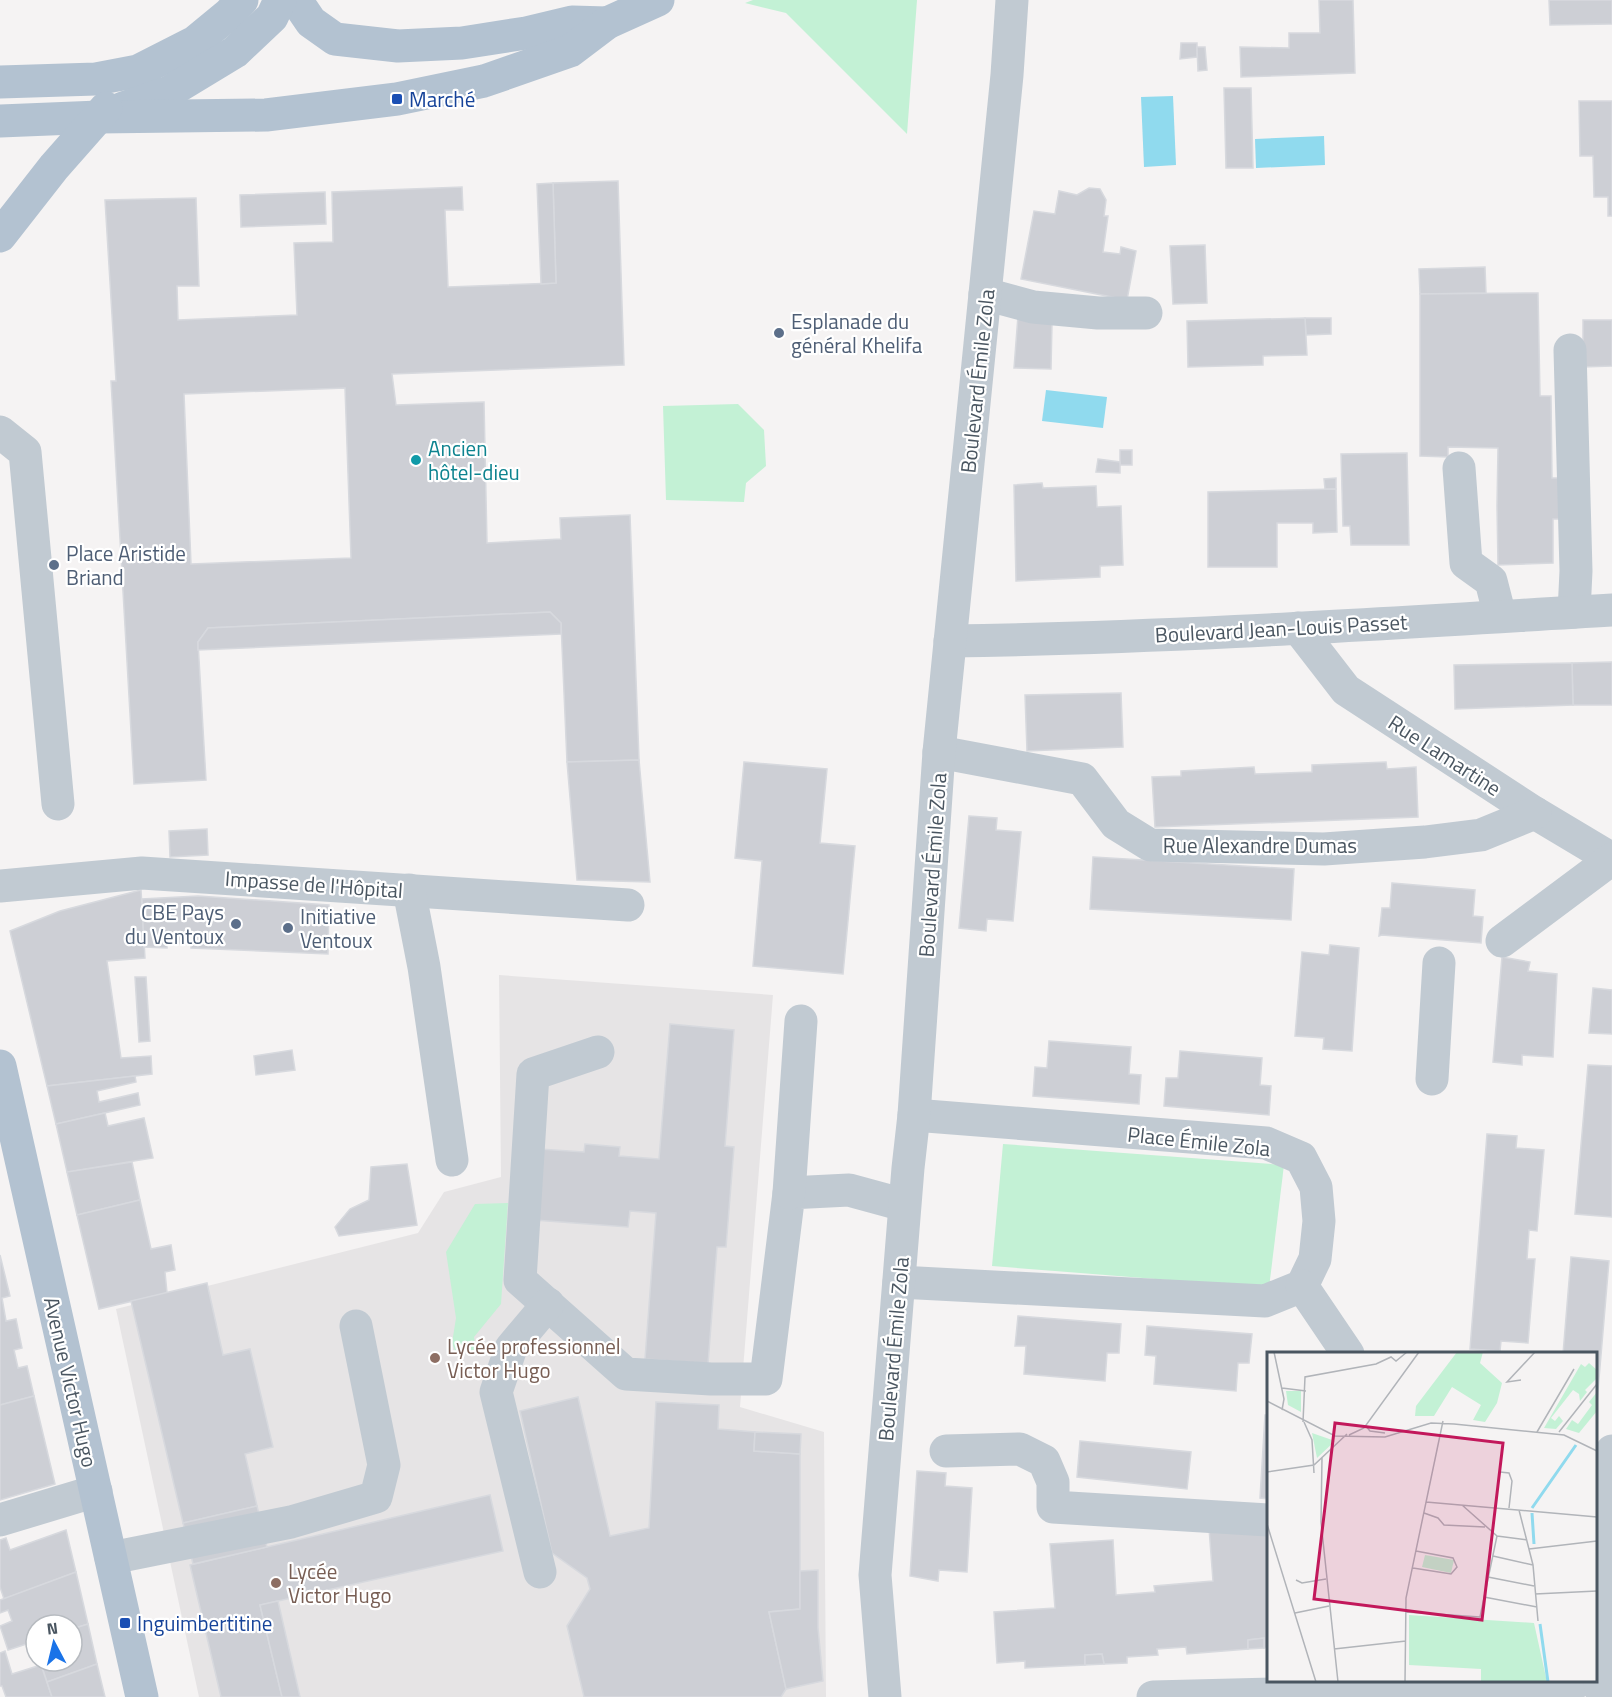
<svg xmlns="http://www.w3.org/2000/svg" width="1612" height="1697" font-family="'Titillium Web',sans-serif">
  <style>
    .education { fill: #e6e4e5 }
    .green { fill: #c3f1d5 }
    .water { fill: #90daee }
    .building { fill: #cdcfd5; stroke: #d7d9de; stroke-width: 1.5; fill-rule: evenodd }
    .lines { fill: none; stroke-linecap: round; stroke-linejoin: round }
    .minor { stroke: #c1cad2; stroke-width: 33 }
    .major { stroke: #b3c2d1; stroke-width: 33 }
    .transit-dot { fill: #1a4fb4; stroke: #fff; stroke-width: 2 }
    .service-dot { fill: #5c6f8a; stroke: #fff; stroke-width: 2 }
    .culture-dot { fill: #0f9aa8; stroke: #fff; stroke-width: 2 }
    .education-dot { fill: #8d6e63; stroke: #fff; stroke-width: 2 }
    .labels { text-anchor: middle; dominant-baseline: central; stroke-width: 4.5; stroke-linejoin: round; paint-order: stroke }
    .transit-label { font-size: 21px; fill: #164399; stroke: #fff; text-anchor: start }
    .service-label { font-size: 21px; fill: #4e5e75; stroke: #fff; text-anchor: start }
    .street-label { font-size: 21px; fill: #4a5661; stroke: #fff }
    .culture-label { font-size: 21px; fill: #0d838f; stroke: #fff; text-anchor: start }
    .education-label { font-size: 21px; fill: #785e54; stroke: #fff; text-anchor: start }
    .inset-river { fill: none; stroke: #90daee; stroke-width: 3 }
    .inset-road { fill: none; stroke: #b1b4b9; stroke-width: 1.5 }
    .view { fill: #c2185b; fill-opacity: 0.15; stroke: #c2185b; stroke-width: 3 }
    .inset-edge { fill: none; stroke: #4a5661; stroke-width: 3 }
  </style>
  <rect width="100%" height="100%" fill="#f5f3f3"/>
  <polygon class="education" points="499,975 773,995 740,1407 824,1432 826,1697 199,1697 116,1309 418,1233 444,1192 501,1177"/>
  <g class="green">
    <polygon points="753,0 917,0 907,134 786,13 745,3"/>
    <polygon points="738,404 764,430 766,466 746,483 744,502 666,500 663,406"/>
    <polygon points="1003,1144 1284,1165 1269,1288 992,1266"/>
    <polygon points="508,1203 501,1304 474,1337 476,1350 456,1353 452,1343 456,1318 446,1252 475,1204"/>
  </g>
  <g class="water">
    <polygon points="1173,96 1176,165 1144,167 1141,97"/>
    <polygon points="1324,136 1325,165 1256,168 1255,139"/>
    <polygon points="1046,390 1107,397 1103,428 1042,421"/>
  </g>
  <g class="building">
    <polygon points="1319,0 1353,0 1355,73 1241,77 1240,47 1289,48 1289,33 1320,33"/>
    <polygon points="1549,0 1612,0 1612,24 1550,25"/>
    <polygon points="1181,43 1197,43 1197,57 1180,59"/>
    <polygon points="1197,47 1205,47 1207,70 1198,71"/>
    <polygon points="1224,88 1251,88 1253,168 1226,168"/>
    <polygon points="1579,101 1612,101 1612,216 1608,216 1608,197 1594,197 1593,156 1580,156"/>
    <path d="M618,181l6,184 -232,9 4,31 88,-3 3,141 74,-4 -1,-21 70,-3 9,245 -72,2 -6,-139 -11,-11 -342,16 -10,14 8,138 -72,4 -23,-403h5l-11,-181 91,-2 3,88h-22l1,34 119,-5 -3,-72 39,-1 -1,-50 130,-5 1,23h-18l3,77 108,-4 -3,-100zM345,388l6,170 -160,6 -7,-170z"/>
    <polygon points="553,183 556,283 541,284 537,184"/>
    <polygon points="1089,188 1100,189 1106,200 1104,216 1108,216 1103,252 1120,254 1121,247 1136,251 1127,300 1021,279 1034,211 1055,214 1059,191 1077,195"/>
    <polygon points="325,192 326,224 241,227 240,195"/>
    <polygon points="1205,245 1207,303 1173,304 1170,246"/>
    <polygon points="1485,267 1486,293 1420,294 1419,269"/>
    <polygon points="1538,293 1540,396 1551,396 1552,478 1560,478 1560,519 1553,519 1553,563 1498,565 1497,506 1498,448 1448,447 1448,457 1420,456 1420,294"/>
    <polygon points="1018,316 1052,323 1051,369 1014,368"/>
    <polygon points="1305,318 1331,318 1331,334 1306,335"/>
    <polygon points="1305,318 1307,355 1263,356 1263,365 1188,367 1187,321"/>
    <polygon points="1583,320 1612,320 1612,366 1583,367"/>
    <rect x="1120" y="450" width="12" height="15"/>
    <polygon points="1407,453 1409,545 1351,545 1350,526 1343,526 1341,454"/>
    <polygon points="1098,459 1120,462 1120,473 1096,472"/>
    <polygon points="1336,478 1336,489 1325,489 1324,479"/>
    <polygon points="1042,483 1043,488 1096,486 1097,507 1121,506 1123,565 1100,566 1100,577 1016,581 1014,485"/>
    <polygon points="1336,489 1337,532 1313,533 1313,523 1277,523 1277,567 1208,567 1208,492"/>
    <polygon points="550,612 561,623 561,634 198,650 198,642 208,628"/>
    <polygon points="1612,662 1612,705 1573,705 1572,663"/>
    <polygon points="1572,663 1573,705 1455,709 1454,665"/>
    <polygon points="1121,693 1123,747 1027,751 1025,695"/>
    <polygon points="639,760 650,882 577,880 567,762"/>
    <polygon points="744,762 827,769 820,843 855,846 843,974 753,966 762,861 735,858"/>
    <polygon points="1386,762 1387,769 1416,767 1418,817 1155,827 1152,777 1181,776 1181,771 1254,767 1255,774 1312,772 1312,765"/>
    <polygon points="969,816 997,818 996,830 1021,832 1013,921 987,919 986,931 959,928"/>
    <polygon points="207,829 208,855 170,857 169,831"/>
    <polygon points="1093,857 1294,869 1291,920 1090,909"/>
    <polygon points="1392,883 1475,890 1473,916 1483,917 1481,943 1382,935 1379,936 1382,908 1390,908"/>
    <polygon points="141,890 145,958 107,961 121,1058 151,1056 152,1074 47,1086 10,931 60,911"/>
    <polygon points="198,896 329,905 328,954 191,948 191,944 167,943 167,948 144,947 142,899"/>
    <polygon points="1330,945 1359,948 1352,1051 1323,1049 1324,1038 1295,1036 1302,952 1329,955"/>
    <polygon points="1502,957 1530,962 1528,971 1557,974 1553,1057 1522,1055 1522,1065 1493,1062"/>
    <polygon points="135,977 146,977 150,1041 139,1042"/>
    <polygon points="1593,988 1612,990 1612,1034 1589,1033"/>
    <polygon points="670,1024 734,1030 725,1146 734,1147 726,1247 717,1247 708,1364 645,1359 656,1213 630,1211 628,1227 534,1220 540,1149 584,1152 585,1144 620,1147 619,1156 659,1159"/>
    <polygon points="1049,1041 1131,1047 1129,1074 1141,1075 1139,1104 1033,1096 1035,1067 1047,1068"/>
    <polygon points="292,1050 295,1070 256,1075 254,1056"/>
    <polygon points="1180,1051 1262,1058 1260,1085 1271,1086 1269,1115 1164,1106 1166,1078 1178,1078"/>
    <polygon points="1588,1065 1612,1066 1612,1217 1575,1214"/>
    <polygon points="135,1076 136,1082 97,1091 99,1102 138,1093 140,1105 56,1124 47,1086"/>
    <polygon points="105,1113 108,1126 144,1118 153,1158 67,1172 56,1124"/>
    <polygon points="1487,1134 1517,1136 1516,1148 1544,1150 1537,1231 1529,1230 1527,1259 1535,1259 1528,1343 1501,1341 1500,1351 1470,1349"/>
    <polygon points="132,1162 140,1200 77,1215 67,1172"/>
    <polygon points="407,1164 417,1225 339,1236 335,1227 350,1209 369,1200 371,1167"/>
    <polygon points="140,1200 151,1249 171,1245 175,1270 165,1272 167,1293 99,1309 77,1215"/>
    <polygon points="0,1255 10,1296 2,1298 6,1321 16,1319 22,1348 14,1350 18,1368 27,1366 34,1396 0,1405"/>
    <polygon points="1571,1257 1609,1261 1596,1414 1596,1354 1563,1354"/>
    <polygon points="207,1283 223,1355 250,1349 273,1447 245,1454 257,1506 183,1523 131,1301"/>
    <polygon points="1018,1316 1121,1324 1119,1353 1107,1353 1105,1381 1024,1374 1026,1346 1015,1346"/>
    <polygon points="1147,1326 1252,1334 1249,1363 1238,1363 1236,1391 1154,1384 1156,1356 1145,1355"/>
    <polygon points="34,1396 55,1484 0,1500 0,1405"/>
    <polygon points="578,1397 610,1536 649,1528 656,1402 719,1405 718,1429 755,1432 754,1451 800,1454 800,1609 769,1612 786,1689 781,1697 584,1697 567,1626 590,1589 587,1578 552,1553 520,1411"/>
    <polygon points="1265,1415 1268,1415 1268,1499 1260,1498"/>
    <polygon points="755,1432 801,1434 800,1454 754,1451"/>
    <polygon points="1080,1441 1191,1452 1187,1489 1077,1477"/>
    <polygon points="917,1471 946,1473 945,1486 972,1488 967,1572 939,1570 938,1581 910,1576"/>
    <polygon points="490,1495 503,1551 260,1605 282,1697 221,1697 190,1565"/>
    <polygon points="257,1506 267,1547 193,1564 183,1523"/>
    <polygon points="1268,1524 1268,1647 1264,1648 1264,1638 1248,1640 1248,1649 1187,1654 1186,1647 1157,1649 1158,1655 1127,1657 1127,1663 1104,1664 1102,1654 1085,1655 1085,1665 1025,1668 1025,1661 997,1663 994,1612 1055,1608 1050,1544 1113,1540 1116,1595 1155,1592 1154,1586 1213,1581 1209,1528"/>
    <polygon points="66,1530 76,1572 4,1599 0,1587 0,1540 6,1538 10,1550"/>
    <polygon points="818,1570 818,1628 823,1681 786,1689 769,1612 800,1609 800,1571"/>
    <polygon points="76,1572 88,1624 72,1629 72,1625 36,1625 36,1641 8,1650 0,1626 12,1621 8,1610 0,1613 0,1600"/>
    <polygon points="278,1601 300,1697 282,1697 260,1605"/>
    <polygon points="88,1624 97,1664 47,1682 40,1661 72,1661 72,1629"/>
    <polygon points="1264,1638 1264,1648 1248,1649 1248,1640"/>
    <polygon points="5,1651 12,1674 41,1665 52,1697 6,1697 2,1686 0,1686 0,1653"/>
    <polygon points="1102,1654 1104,1664 1085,1665 1085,1655"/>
    <polygon points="97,1664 105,1697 52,1697 47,1682"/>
  </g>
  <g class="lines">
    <g class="minor">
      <polyline points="985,294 1033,307 1098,313 1146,313"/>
      <polyline points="1570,350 1576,571 1574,612"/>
      <polyline points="0,432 25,452 58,804"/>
      <polyline points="1459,468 1466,563 1491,581 1500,616"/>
      <polyline points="1298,628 1346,690 1535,813 1612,859"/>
      <path d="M950,641c221,-3 442,-18 662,-31"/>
      <polyline points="939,752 1082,779 1116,824 1150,845 1324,849 1425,842 1481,835 1535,813"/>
      <polyline points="0,886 142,873 628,905"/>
      <polyline points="409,890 424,967 452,1160"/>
      <polyline points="1502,941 1612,859"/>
      <polyline points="598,1052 533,1074 520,1280 626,1374 711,1379 766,1379 789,1193 849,1190 904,1205"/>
      <polyline points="1432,1079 1439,963"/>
      <polyline points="789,1193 801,1021"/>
      <polyline points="899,1282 1265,1301 1302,1286 1315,1259 1319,1221 1316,1187 1301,1158 1266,1143 914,1115"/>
      <polyline points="1302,1286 1348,1354"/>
      <polyline points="946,1451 1020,1449 1044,1461 1053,1482 1053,1507 1268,1520"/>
      <polyline points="0,1520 96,1491"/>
      <polyline points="111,1558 291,1522 376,1497 384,1465 356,1326"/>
      <polyline points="540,1572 496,1392 511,1348 548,1304"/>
      <polyline points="885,1697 875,1575 908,1168 914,1115 939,752 1007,75 1012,0"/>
      <polyline points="1153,1697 1525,1688 1566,1686 1582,1680"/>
      <polyline points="1603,1697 1598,1675 1601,1573 1612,1451"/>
    </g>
    <g class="major">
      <polyline points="296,0 311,22 335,39 398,46 462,43 526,33 572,22 607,23"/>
      <polyline points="0,82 96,79 138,71 195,42 229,14 242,0"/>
      <polyline points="123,108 169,92 235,52 272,17 280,0"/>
      <polyline points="0,121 99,117 266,115 397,99 484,81 570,51 607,23 658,0"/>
      <polyline points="0,236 54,167 106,108"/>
      <polyline points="0,1066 142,1697"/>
    </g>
  </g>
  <g class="transit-dot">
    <rect x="391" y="93" width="12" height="12" rx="3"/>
    <rect x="119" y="1617" width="12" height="12" rx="3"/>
  </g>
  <g class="service-dot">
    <circle cx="779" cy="333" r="6"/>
    <circle cx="54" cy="565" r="6"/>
    <circle cx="236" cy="924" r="6"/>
    <circle cx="288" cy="928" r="6"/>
  </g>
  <circle class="culture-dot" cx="416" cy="460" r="6"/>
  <g class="education-dot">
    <circle cx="435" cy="1358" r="6"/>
    <circle cx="276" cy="1583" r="6"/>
  </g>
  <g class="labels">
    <g class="transit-label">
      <text x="409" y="99">Marché</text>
      <text x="137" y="1623">Inguimbertitine</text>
    </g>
    <g class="service-label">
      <text x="791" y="321">Esplanade du<tspan x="791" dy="24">général Khelifa</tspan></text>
      <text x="66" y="553">Place Aristide<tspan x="66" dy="24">Briand</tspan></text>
      <text x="224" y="912" text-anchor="end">CBE Pays<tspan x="224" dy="24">du Ventoux</tspan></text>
      <text x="300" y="916">Initiative<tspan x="300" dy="24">Ventoux</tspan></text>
    </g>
    <g class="street-label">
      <text transform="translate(977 381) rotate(-84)">Boulevard Émile Zola</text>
      <text transform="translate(1281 628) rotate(-3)">Boulevard Jean-Louis Passet</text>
      <text transform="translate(1445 755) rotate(33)">Rue Lamartine</text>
      <text x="1260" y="845">Rue Alexandre Dumas</text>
      <text transform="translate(932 865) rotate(-86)">Boulevard Émile Zola</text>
      <text transform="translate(314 884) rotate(4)">Impasse de l'Hôpital</text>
      <text transform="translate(1199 1141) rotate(6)">Place Émile Zola</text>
      <text transform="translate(893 1349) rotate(-85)">Boulevard Émile Zola</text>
      <text transform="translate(71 1382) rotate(77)">Avenue Victor Hugo</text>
    </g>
    <g class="culture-label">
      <text x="428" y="448">Ancien<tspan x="428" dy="24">hôtel-dieu</tspan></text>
    </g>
    <g class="education-label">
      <text x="447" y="1346">Lycée professionnel<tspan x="447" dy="24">Victor Hugo</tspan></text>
      <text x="288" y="1571">Lycée<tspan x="288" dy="24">Victor Hugo</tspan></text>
    </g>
  </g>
  <g transform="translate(1267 1352)">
    <rect width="330" height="330" fill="#f5f3f3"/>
    <path d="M190,0h26l-3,11 22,20 -5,20 -12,19 -12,-2 8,-15 -29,-18 -18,29h-19l1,-10zM322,11l8,7v8l-12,12 2,2 -7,9 -1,-7 -6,-4 -22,28 4,3 4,-5 4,5 -7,8 -12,-1 37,-64 4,3zM19,39h15v21l-13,-7zM330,40v19l-18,22 -13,-4 6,-9 6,4 14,-19 -3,-3zM45,81l23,8 -18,17zM158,203l29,5 -3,13 -29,-6zM142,263l125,8 13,59h-66v-13l-72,-4z" fill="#c3f1d5"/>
    <path class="inset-river" d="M265,156l44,-63M265,161l2,31M273,272l8,58"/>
    <path class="inset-road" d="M7,0l10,47 -2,11M254,28l-14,2 28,-30M15,36l24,3M0,49l68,35 50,1 46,-14 23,1 110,11 33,16M36,70l2,-45 71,-13 15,-7 5,4 11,-9M37,70l8,18 2,33M98,73l5,6 15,2M270,80l37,-63M292,80l38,-48M82,83l15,-7 55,-76M55,106l-1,64 17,160M0,120l47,-7 33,-31M233,120l9,1 3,8 -3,27M159,150l171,15M252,158l14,55 5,56M157,161l14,5 6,7 41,2M0,172l49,158M230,184l30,4M262,197l68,-8M226,204l40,9M146,216l38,6 6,-7 -4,-9 -37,-7M221,225l46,9M29,228l6,3 24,-4M268,242l62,-3M217,245l53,10M139,260l74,5 17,-81 -35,-31M28,261l34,-7M67,297l72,-8M138,330l1,-84 37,-177"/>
    <path class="view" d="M68,71l168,20 -21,177 -168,-21z"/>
    <rect width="330" height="330" class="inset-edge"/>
  </g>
  <g transform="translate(54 1643) rotate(353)"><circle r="28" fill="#ffffff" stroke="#b7bbc0" stroke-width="1.5"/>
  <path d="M0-4.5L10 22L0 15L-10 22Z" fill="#1a73e8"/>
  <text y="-9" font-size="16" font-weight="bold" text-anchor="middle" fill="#4a5661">N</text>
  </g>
</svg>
